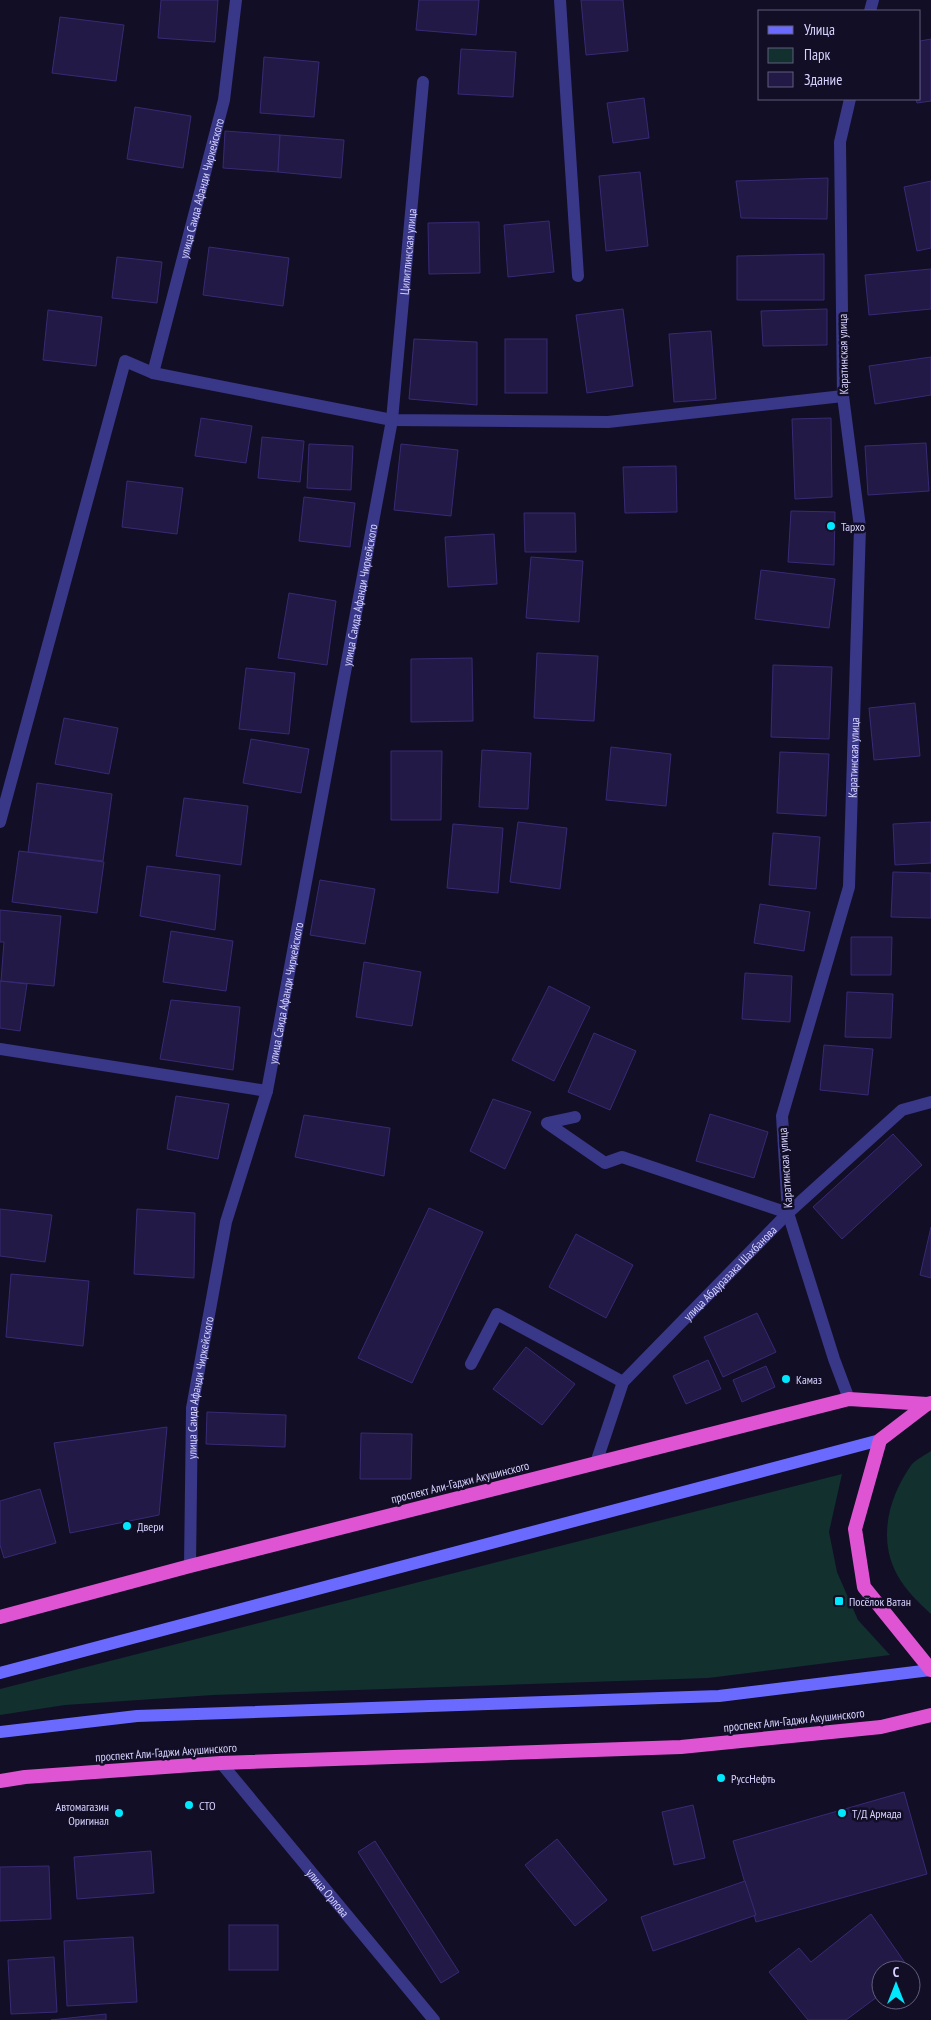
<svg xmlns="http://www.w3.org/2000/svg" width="931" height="2020" font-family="'PT Sans Narrow',sans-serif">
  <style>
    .green { fill: #11302e }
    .building { fill: #221947; stroke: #382a74 }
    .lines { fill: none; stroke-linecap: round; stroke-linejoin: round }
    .service { stroke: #393787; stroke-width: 12 }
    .minor { stroke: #393787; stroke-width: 12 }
    .secondary { stroke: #6b6aff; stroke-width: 12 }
    .trunk { stroke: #df54d2; stroke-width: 14 }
    .poi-dot { fill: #00e8fe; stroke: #120e26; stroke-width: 2 }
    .labels { text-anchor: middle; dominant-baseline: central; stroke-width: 5; stroke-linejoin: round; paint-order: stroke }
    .street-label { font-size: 12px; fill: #d7d3ff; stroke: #120e26 }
    .poi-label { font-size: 12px; fill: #d7d3ff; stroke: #120e26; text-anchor: start }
  </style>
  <rect width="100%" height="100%" fill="#120e26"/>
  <g class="green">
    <path d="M931,1451v163c-15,-14 -30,-28 -38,-48 -14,-34 -2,-73 19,-102 5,-5 13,-9 19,-13z"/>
    <polygon points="842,1474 829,1532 837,1572 858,1620 890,1655 708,1678 213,1695 65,1705 0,1715 0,1689"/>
  </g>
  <g class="building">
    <polygon points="161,0 218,0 215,42 158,38"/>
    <polygon points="419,0 479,0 476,35 416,30"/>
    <polygon points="581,0 623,0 628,51 586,55"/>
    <polygon points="60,17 124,25 116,81 52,73"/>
    <polygon points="931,39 931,101 917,103 916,99 920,99 920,41"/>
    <polygon points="461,49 516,52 513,97 458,94"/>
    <polygon points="264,57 319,62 314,117 260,113"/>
    <polygon points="644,98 649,138 613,143 607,103"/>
    <polygon points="135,107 191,116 183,168 127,159"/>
    <polygon points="225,131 280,135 278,172 223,168"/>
    <polygon points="280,135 344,140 341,178 278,172"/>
    <polygon points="640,172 648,246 606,251 599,176"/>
    <polygon points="828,178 827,219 741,218 736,181"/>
    <polygon points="931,181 931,248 917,251 904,187"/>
    <polygon points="549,221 554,272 508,277 504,225"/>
    <polygon points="479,222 480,273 429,274 428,223"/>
    <polygon points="209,247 289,258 283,306 203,295"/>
    <polygon points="824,254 824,300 737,300 737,256"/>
    <polygon points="117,257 162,262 157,303 112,298"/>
    <polygon points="931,269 931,309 869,315 865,275"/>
    <polygon points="623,309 633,386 587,393 576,315"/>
    <polygon points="827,309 827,345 763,346 761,311"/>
    <polygon points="48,310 102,317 96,366 43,360"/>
    <polygon points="711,331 716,399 674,402 669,334"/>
    <polygon points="414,339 477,342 477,405 409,399"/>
    <rect x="505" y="339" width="42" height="54"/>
    <polygon points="931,357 931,395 875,404 869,366"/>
    <polygon points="201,418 252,426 246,463 195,456"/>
    <polygon points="831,418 832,497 795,499 792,419"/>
    <polygon points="262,437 304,441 300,482 258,478"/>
    <polygon points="926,443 929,491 868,495 865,446"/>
    <polygon points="309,444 353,446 351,490 307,488"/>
    <polygon points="401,444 458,450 451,516 394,510"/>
    <polygon points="676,466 677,512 625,513 623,467"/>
    <polygon points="127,481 183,488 177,534 122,527"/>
    <polygon points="304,497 355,503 350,547 299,541"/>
    <polygon points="791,511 835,512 834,565 788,562"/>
    <polygon points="524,513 575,513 576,552 525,552"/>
    <polygon points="494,534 497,584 448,587 445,537"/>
    <polygon points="531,557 583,561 579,622 526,618"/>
    <polygon points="761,570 835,579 829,628 755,619"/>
    <polygon points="289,593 336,601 327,665 278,658"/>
    <polygon points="537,653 598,656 594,721 534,718"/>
    <polygon points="472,658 473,721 411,722 411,659"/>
    <polygon points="773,665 832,667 829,739 771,737"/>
    <polygon points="246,668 295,673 289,734 239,729"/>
    <polygon points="915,703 920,756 874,760 869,708"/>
    <polygon points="64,718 118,728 109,774 55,764"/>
    <polygon points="251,739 309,749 301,793 243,783"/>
    <polygon points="611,747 671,754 666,806 606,800"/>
    <polygon points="482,750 531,753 528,809 479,807"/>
    <polygon points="391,751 442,751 441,820 391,820"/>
    <polygon points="780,752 829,754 826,816 777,813"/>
    <polygon points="37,783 112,794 103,861 28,852"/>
    <polygon points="184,798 248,806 241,865 176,856"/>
    <polygon points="518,822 567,828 560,889 510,882"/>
    <polygon points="931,822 931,863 895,865 893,824"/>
    <polygon points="453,824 503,828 498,893 447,888"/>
    <polygon points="773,833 820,837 816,889 769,885"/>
    <polygon points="19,851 104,862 97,913 12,902"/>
    <polygon points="147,866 220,875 215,930 140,916"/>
    <polygon points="893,872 931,873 931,918 891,917"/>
    <polygon points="320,880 375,889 365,944 310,935"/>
    <polygon points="760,904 810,912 804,951 754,943"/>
    <polygon points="0,910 61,916 54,986 1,981 4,942 0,942"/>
    <polygon points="171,931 233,941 226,991 163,982"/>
    <polygon points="851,937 892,937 891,975 851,975"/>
    <polygon points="364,962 421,972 412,1026 356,1017"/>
    <polygon points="745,973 792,976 790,1022 742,1019"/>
    <polygon points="0,981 27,984 20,1031 0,1028"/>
    <polygon points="549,986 590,1007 554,1081 512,1060"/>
    <polygon points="847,992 893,994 891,1038 845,1037"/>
    <polygon points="171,1000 240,1007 233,1070 160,1059"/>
    <polygon points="594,1033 636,1051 610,1110 568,1092"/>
    <polygon points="824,1045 873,1049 868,1095 820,1090"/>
    <polygon points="176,1096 229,1104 218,1159 167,1149"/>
    <polygon points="493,1099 531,1112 505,1169 470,1151"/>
    <polygon points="710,1114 768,1132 754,1178 696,1161"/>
    <polygon points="304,1115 390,1128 384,1176 295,1157"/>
    <polygon points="893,1134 922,1165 842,1239 813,1207"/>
    <polygon points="429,1208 483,1232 412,1383 358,1358"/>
    <polygon points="0,1209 52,1215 45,1262 0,1256"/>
    <polygon points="137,1209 195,1213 194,1278 134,1274"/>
    <polygon points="931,1227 931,1278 920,1275"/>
    <polygon points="576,1234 633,1265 606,1318 549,1287"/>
    <polygon points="11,1274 89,1281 83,1346 6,1337"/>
    <polygon points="757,1313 776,1352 723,1377 704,1337"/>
    <polygon points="526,1347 575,1384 542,1425 493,1389"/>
    <polygon points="708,1360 721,1389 686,1404 673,1376"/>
    <polygon points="766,1366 775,1387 742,1402 733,1380"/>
    <polygon points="207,1412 286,1415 285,1447 206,1444"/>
    <polygon points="167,1427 159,1515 70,1533 54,1443"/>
    <polygon points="361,1433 412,1434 411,1479 360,1479"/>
    <polygon points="40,1489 56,1543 4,1558 0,1545 0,1501"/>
    <polygon points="904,1792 927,1874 756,1922 733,1841"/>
    <polygon points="693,1805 705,1858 674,1865 662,1812"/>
    <polygon points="557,1839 607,1900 575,1926 525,1865"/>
    <polygon points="375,1841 459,1972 441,1983 358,1852"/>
    <polygon points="151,1851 154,1893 77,1899 74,1857"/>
    <polygon points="49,1866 51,1919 0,1921 0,1867"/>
    <polygon points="745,1881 756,1915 653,1951 641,1917"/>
    <polygon points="871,1914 910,1970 881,1970 881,1994 846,2020 808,2020 769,1972 799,1948 811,1962"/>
    <rect x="229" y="1925" width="49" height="45"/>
    <polygon points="133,1937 137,2002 67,2006 64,1941"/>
    <polygon points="54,1957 57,2012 11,2014 8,1960"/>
    <polygon points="106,2014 106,2020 51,2020"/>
  </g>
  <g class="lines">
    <g class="service">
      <polyline points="575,1117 547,1123 605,1163 622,1157 788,1213"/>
      <polyline points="471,1364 497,1314 623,1382"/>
    </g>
    <g class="minor">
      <polyline points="560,0 578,276"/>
      <polyline points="870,11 873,0"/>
      <path id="s1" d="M153,373l71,-273 12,-100"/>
      <polyline points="0,822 125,361 153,373 392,420 608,422 843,396"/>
      <polyline points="0,1049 267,1091"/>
      <path id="s2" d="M849,1399l-15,-40 -46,-146 -6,-97 67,-229 11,-360 -17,-131 -3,-254 10,-43"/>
      <path id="s3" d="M596,1463l27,-81 165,-169 114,-103 29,-8"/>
      <path id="s4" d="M190,1566l2,-158 34,-186 41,-131 125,-671 31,-338"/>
      <path id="s5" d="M221,1763l213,257"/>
    </g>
    <g class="secondary">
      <polyline points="0,1673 880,1440"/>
      <polyline points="0,1732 137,1716 719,1696 931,1670"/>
    </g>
    <g class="trunk">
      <polyline points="927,1404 880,1440 855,1529 864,1587 931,1670"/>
      <polyline points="0,1617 190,1566 849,1399 927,1404 931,1403"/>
      <polyline points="0,1781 25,1777 221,1763 681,1747 881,1727 931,1715"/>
    </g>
  </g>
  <g class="poi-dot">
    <circle cx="831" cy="526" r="5"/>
    <circle cx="786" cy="1379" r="5"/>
    <circle cx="127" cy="1526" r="5"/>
    <rect x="834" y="1596" width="10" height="10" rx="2.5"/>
    <circle cx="721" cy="1778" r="5"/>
    <circle cx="189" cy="1805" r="5"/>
    <circle cx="119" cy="1813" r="5"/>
    <circle cx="842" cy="1813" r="5"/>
  </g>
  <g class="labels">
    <g class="street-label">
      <text stroke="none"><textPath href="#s1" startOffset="191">улица Саида Афанди Чиркейского</textPath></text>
      <text stroke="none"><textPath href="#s4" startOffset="1336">Цилитлинская улица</textPath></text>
      <text transform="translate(843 354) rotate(-91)">Каратинская улица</text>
      <text stroke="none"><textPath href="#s4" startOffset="989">улица Саида Афанди Чиркейского</textPath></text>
      <text stroke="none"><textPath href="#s2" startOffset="661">Каратинская улица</textPath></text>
      <text stroke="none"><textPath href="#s4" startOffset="584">улица Саида Афанди Чиркейского</textPath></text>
      <text transform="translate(785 1168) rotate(-94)">Каратинская улица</text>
      <text stroke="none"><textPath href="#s3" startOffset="238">улица Абдуразака Шахбанова</textPath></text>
      <text stroke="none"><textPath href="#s4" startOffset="179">улица Саида Афанди Чиркейского</textPath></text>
      <text transform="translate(460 1482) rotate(-14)">проспект Али-Гаджи Акушинского</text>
      <text transform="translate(794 1720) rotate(-6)">проспект Али-Гаджи Акушинского</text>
      <text transform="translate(166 1752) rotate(-4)">проспект Али-Гаджи Акушинского</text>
      <text stroke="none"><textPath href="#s5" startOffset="168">улица Орлова</textPath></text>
    </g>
    <g class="poi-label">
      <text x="841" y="526">Тархо</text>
      <text x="796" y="1379">Камаз</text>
      <text x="137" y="1526">Двери</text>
      <text x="849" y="1601">Посёлок Ватан</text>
      <text x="731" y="1778">РуссНефть</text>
      <text x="199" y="1805">СТО</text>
      <text x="109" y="1806" text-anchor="end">Автомагазин<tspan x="109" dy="14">Оригинал</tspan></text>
      <text x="852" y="1813">Т/Д Армада</text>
    </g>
  </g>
  <rect x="758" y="10" width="162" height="90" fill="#120e26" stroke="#615d7d"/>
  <rect x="768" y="26" width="25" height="8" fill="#6b6aff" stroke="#615d7d"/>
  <text x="804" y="35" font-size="15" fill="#d7d3ff">Улица</text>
  <rect x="768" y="48" width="25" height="15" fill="#11302e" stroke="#615d7d"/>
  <text x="804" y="60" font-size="15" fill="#d7d3ff">Парк</text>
  <rect x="768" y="72" width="25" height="15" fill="#221947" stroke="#615d7d"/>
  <text x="804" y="85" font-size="15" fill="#d7d3ff">Здание</text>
  <g transform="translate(896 1985)"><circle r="24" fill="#120e26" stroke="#615d7d"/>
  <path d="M0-4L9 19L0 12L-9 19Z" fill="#00e8fe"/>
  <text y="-8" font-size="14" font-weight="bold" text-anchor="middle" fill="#d7d3ff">С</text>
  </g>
</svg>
